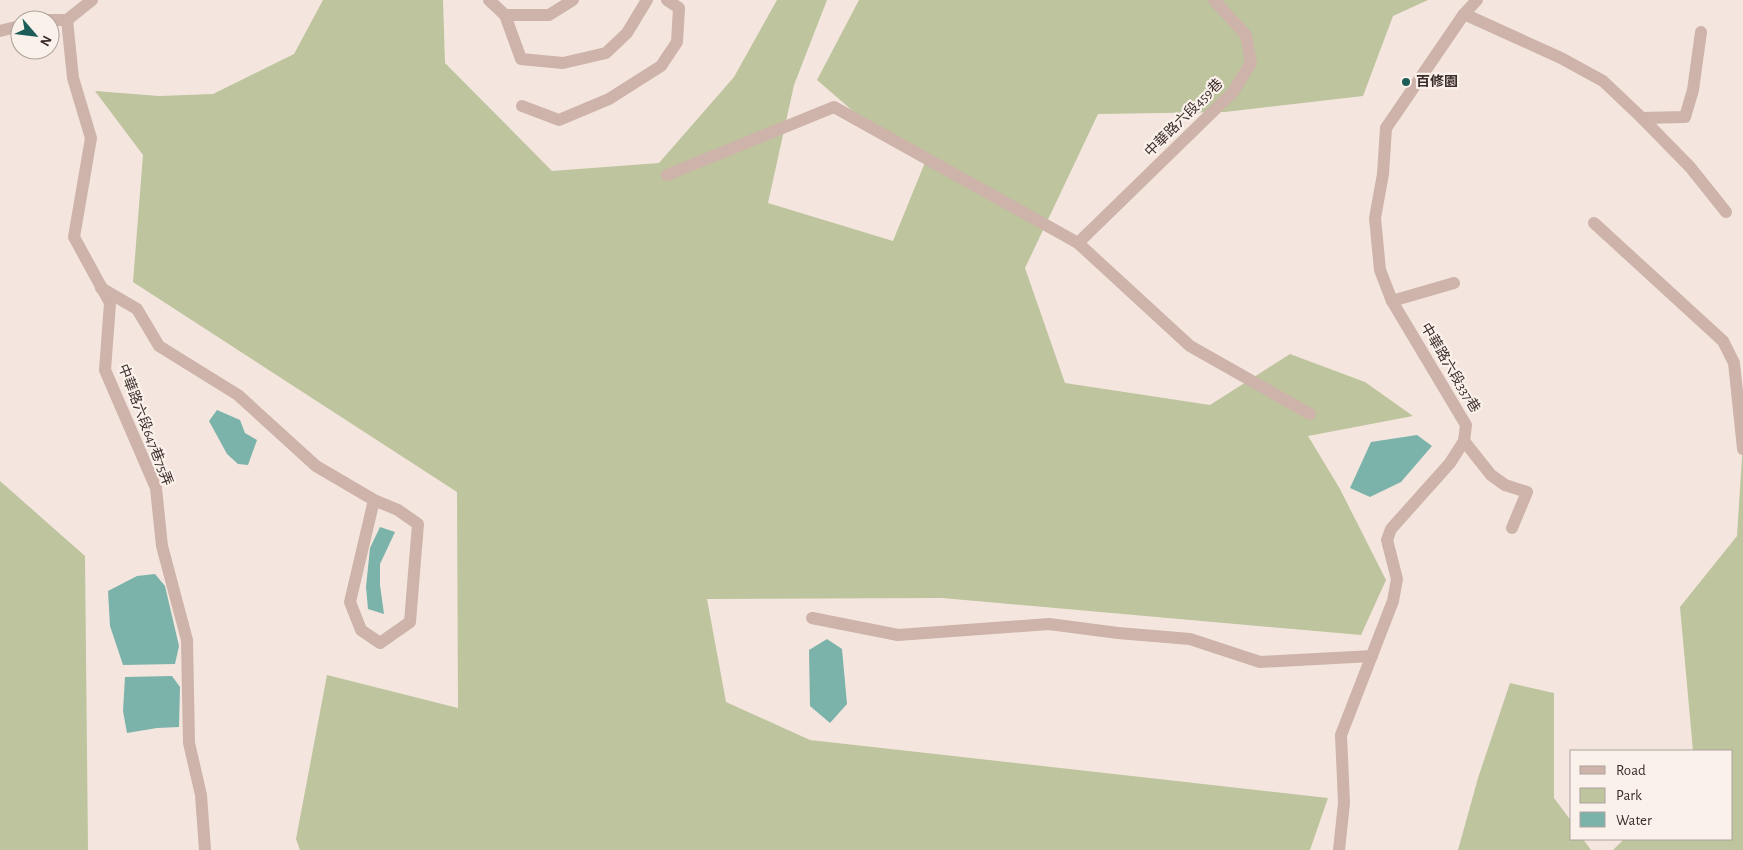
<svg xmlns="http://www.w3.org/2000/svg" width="1743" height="850" font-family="'Alegreya Sans','Noto Sans TC',sans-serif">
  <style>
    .green { fill: #bec49d }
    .water { fill: #7bb3ab }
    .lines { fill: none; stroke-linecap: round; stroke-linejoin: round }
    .minor { stroke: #cdb3a9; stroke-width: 12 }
    .poi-dot { fill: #1c5e57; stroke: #fbf1eb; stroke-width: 2 }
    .labels { text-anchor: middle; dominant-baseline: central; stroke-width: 4.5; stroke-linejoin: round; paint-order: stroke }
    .poi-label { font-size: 14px; font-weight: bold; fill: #3a2c29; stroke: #fbf1eb; text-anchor: start }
    .street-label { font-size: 14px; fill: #3a2c29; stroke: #fbf1eb }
  </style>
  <rect width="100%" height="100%" fill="#f4e6de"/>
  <g class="green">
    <polygon points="323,0 443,0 445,63 552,171 659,163 734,77 777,0 827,0 794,85 768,203 893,241 926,160 876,131 817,80 859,0 1428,0 1393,16 1363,96 1225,112 1098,114 1025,268 1065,383 1210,405 1290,354 1365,382 1413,416 1308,436 1340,489 1386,580 1361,635 942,598 707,599 726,702 810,740 1328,798 1310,850 300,850 296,839 327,675 458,708 457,492 133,282 143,155 95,91 159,96 213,94 294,54"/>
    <polygon points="1743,442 1743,850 1613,850 1624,839 1732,839 1732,751 1693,751 1680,607 1737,536"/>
    <polygon points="0,481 85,556 88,850 0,850"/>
    <polygon points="1510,683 1554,693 1554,798 1572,822 1572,839 1583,839 1591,850 1458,850 1478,778"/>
  </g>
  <g class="water">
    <polygon points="217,410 240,420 245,433 257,440 248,465 238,464 227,454 209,421"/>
    <polygon points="1417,435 1432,446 1401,482 1370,497 1350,488 1371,442"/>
    <polygon points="380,527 395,532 380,564 380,585 384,614 368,609 366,587 370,548"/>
    <polygon points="155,574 165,586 179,646 175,664 123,665 110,626 108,591 137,576"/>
    <polygon points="827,639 842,649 847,704 830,723 810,706 809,650"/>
    <polygon points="172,676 180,687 179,727 157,728 127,733 123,711 125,677"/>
  </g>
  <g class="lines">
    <g class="minor">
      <polyline points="489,0 505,15 521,59 563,63 606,53 627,33 647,0"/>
      <polyline points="1464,14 1561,58 1603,81 1642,118 1685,117 1693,90 1701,32"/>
      <polyline points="505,15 549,15 573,0"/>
      <polyline points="41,20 67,20 92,0"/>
      <polyline points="67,20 73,78 91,138 74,237 110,303 105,370 156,488 162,546 187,640 189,743 201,795 205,850"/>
      <polyline points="0,31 20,26"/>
      <polyline points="522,106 559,120 609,99 661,66 677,42 679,8 667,0"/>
      <polyline points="1642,118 1690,167 1726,212"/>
      <polyline points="667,175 834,107 1078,243 1190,346 1310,414"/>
      <polyline points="1594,223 1723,341 1734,363 1743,449"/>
      <polyline points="1078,243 1233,92 1251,63 1246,35 1214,0"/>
      <polyline points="101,288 137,309 159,346 238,395 316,466 374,500 350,602 361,630 380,643 410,622 418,524 398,510 374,500"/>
      <polyline points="1392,301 1454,283"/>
      <polyline points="1464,441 1491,475 1505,485 1527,492 1512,528"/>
      <polyline points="812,618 898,635 1049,624 1118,633 1190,639 1260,662 1372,656"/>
      <polyline points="1339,850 1344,803 1341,735 1393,601 1397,579 1387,540 1391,529 1450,463 1464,441 1466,425 1392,301 1380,270 1375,218 1383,174 1386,128 1464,14 1477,0"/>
    </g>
  </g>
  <circle class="poi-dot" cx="1406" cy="82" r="5"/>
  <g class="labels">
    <g class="poi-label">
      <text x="1416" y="82">百修園</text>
    </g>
    <g class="street-label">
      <text transform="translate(1184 118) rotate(-45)">中華路六段459巷</text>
      <text transform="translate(1450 368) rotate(59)">中華路六段337巷</text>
      <text transform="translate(145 425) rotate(69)">中華路六段647巷75弄</text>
    </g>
  </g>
  <rect x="1570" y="750" width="162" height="90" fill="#fbf1eb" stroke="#aea29d"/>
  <rect x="1580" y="766" width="25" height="8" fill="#cdb3a9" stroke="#aea29d"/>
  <text x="1616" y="775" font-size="15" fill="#3a2c29">Road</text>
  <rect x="1580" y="788" width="25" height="15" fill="#bec49d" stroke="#aea29d"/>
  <text x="1616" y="800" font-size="15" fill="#3a2c29">Park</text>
  <rect x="1580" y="812" width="25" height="15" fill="#7bb3ab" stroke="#aea29d"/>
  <text x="1616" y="825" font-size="15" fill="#3a2c29">Water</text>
  <g transform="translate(35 35) rotate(118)"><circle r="24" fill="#fbf1eb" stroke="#aea29d"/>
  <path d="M0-4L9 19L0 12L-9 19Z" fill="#1c5e57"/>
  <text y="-8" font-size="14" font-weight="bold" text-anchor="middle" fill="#3a2c29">N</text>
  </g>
</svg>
